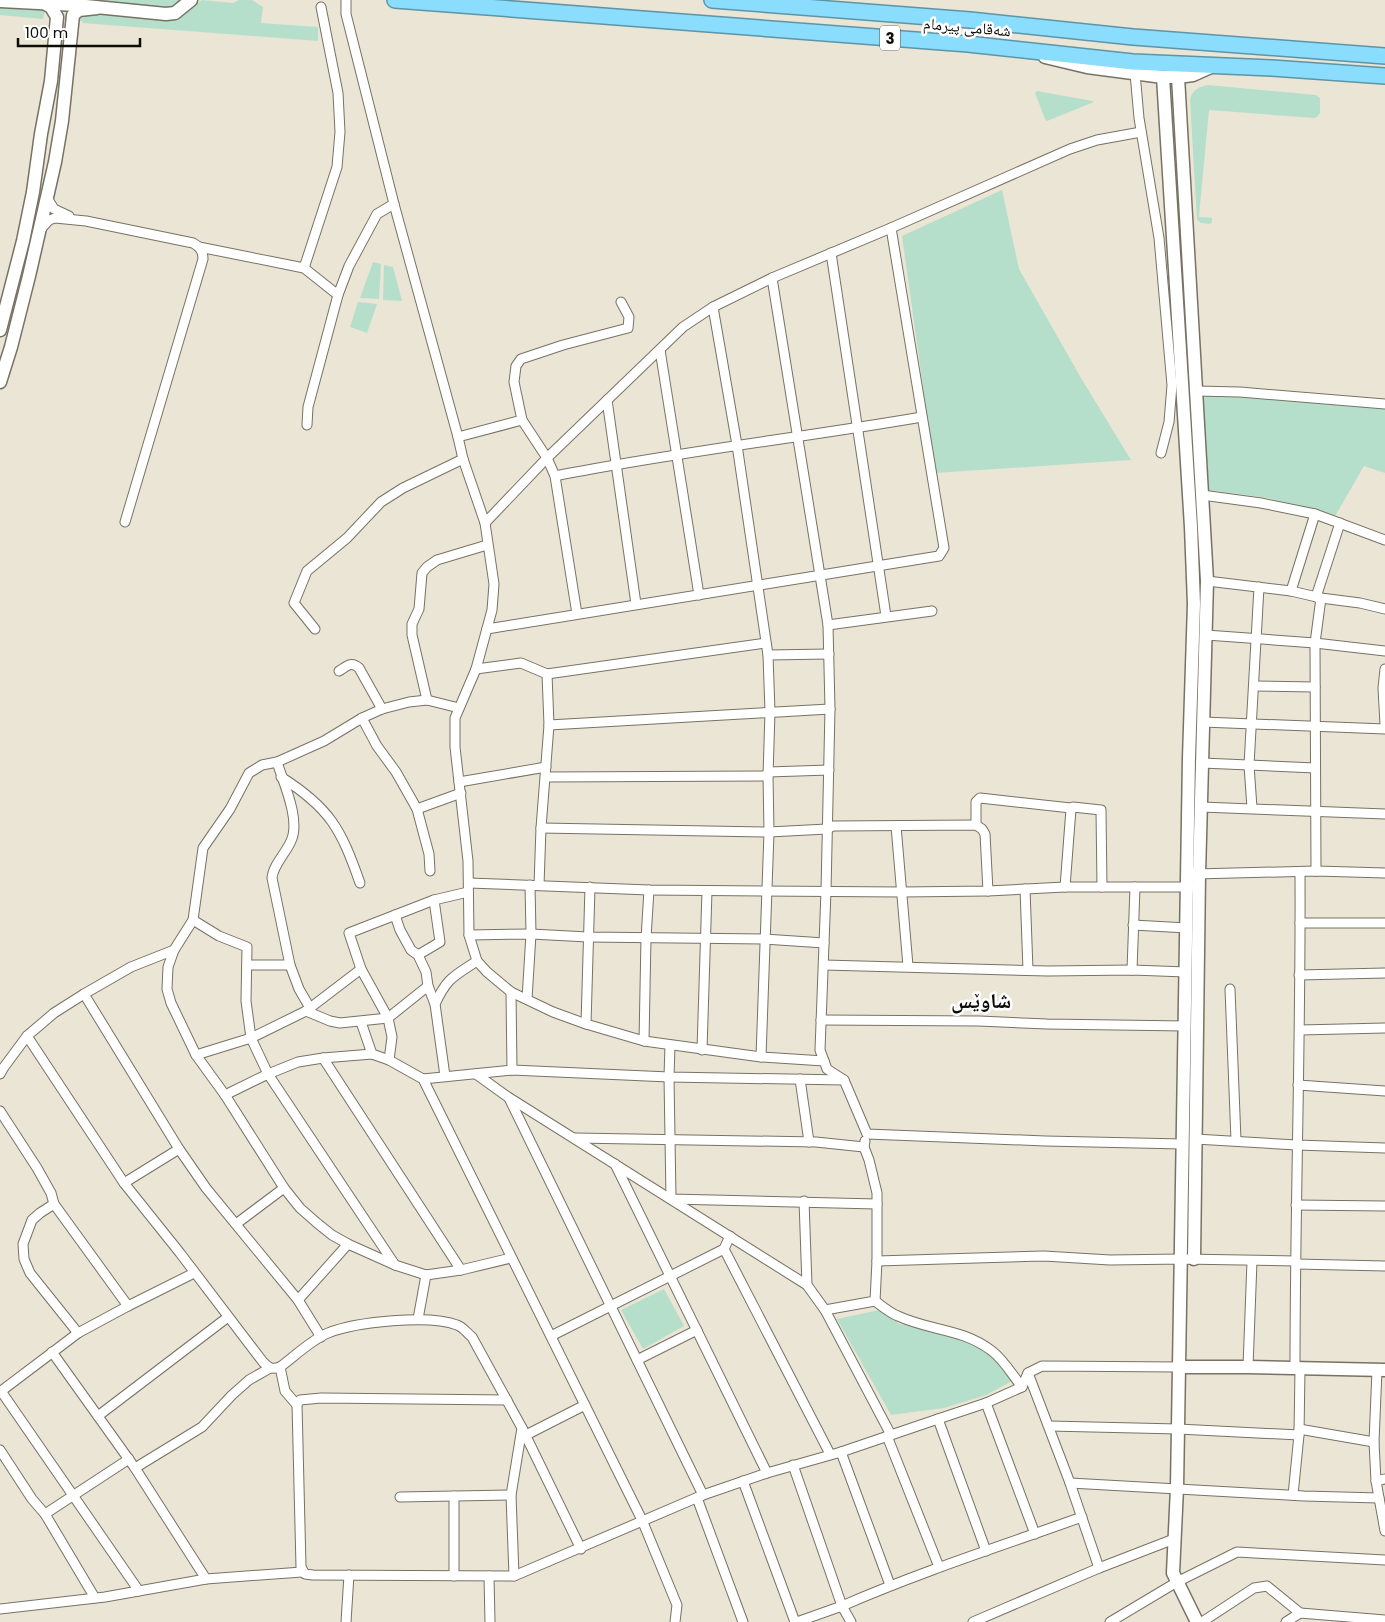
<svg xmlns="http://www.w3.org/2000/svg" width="1385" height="1622" font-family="Poppins,'Noto Naskh Arabic',sans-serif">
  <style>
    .green { fill: #b6dfcb }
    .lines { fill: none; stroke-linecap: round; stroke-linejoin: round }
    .street-casing { stroke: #777264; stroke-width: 11 }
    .secondary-casing { stroke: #777264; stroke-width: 15 }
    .highway-casing { stroke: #5e94a7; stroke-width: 18 }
    .street { stroke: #fff; stroke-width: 9 }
    .secondary { stroke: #fff; stroke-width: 12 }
    .highway { stroke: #8addfd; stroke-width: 15 }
    .labels { text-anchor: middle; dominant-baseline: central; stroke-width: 5; stroke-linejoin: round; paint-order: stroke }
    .shield { fill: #fff; stroke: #565551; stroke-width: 1 }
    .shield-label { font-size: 15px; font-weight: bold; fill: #0d0c07 }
    .street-label { font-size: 16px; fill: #0d0c07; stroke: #fff }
    .district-label { font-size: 21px; font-weight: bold; fill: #0d0c07; stroke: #fff }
  </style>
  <rect width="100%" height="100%" fill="#eae5d5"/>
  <g class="green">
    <polygon points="59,0 182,0 170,8"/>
    <polygon points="202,0 233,3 239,0 252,0 263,7 261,23 318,27 318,41 83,23 82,21 79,21 85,12 176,19"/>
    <polygon points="0,6 45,10 43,19 0,15"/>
    <path d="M1208,85l108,10 4,3v15l-3,4 -3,1 -105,-8 -10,106 1,1 12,1v4l-2,2 -9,-1 -4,-3 -7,-120c2,-10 8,-13 18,-15z"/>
    <polygon points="1037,91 1092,101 1094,102 1047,121 1045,119 1035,93"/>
    <polygon points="1002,190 1019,269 1081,378 1131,460 935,473 902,236"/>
    <polygon points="373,262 381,264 379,299 360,298"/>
    <polygon points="384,265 393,267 402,301 383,300"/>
    <polygon points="358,302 377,304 367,333 350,327"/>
    <polygon points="1196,391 1385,409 1385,473 1364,466 1334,518 1268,498 1202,489"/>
    <polygon points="664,1289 684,1326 643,1349 621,1310"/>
    <polygon points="879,1310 900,1324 958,1336 998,1360 1014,1380 986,1395 944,1408 891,1415 837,1319"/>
  </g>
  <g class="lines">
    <defs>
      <g id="street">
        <polyline points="346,0 346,14 394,204 458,437 463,459 485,523 494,584 492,610 476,669 455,718 455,747 468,861 469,935 477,961 487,972 511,992 553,1012 586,1024 644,1041 761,1057 824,1061 827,1069 844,1080 867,1134 1045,1141 1183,1144"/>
        <polyline points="1135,73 1139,118 1159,238 1172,385 1169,422 1161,453"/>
        <polyline points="47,198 54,209 69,216"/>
        <path d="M40,230l9,-10 6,-2 31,3 107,22c7,4 10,8 10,16l-78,263"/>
        <polyline points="199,247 304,268 338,295"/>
        <polyline points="831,253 886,616"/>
        <polyline points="304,268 337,167 340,132 338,93 321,7"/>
        <polyline points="772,278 828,625 830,709 826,891 820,1050 824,1061"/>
        <polyline points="713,307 737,445 768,655 770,712 768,776 769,832 761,1057"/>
        <polyline points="660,350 699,595"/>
        <polyline points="1196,391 1240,392 1385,404"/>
        <polyline points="607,400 636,604"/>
        <polyline points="307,425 308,407 338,295 349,266 377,214 394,204"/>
        <polyline points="458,437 522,420"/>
        <path d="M555,476c121,-24 245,-38 367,-59"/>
        <polyline points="1202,495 1261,503 1315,514 1385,540"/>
        <polyline points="485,523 547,458 683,327 713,307 772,278 891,228 1070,149 1097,140 1141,132"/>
        <polyline points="1207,581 1291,591 1321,598 1360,603 1385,609"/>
        <polyline points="1291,591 1315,514"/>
        <polyline points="1316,597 1340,523"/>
        <polyline points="577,614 555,476 547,458 522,420 514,382 516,366 521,359 563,345 628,328 629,317 621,302"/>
        <polyline points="828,625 932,611"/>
        <polyline points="315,629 294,603 307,571 347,538 381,502 403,488 463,459"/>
        <polyline points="487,629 939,556 944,548 891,228"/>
        <polyline points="1206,635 1315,643 1385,651"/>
        <polyline points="768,655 829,654"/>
        <polyline points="476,669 521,663 547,674 766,643"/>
        <polyline points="1385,669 1383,688 1385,725"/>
        <path d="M339,671c8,-5 12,-10 20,-3l23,41"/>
        <polyline points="1254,686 1315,687"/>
        <polyline points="427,700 412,635 412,624 419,609 422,573 427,567 437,560 487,545"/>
        <polyline points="362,718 377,746 396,772 417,809 429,854 430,871"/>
        <polyline points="1203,722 1385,729"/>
        <polyline points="549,725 830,709"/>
        <path d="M277,762c6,20 24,58 14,79 -5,12 -18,24 -19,37l18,87 9,24 11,19"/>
        <polyline points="1202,763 1315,768"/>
        <polyline points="768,772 829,770"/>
        <path d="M281,777c49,31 60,52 79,106"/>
        <polyline points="546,777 768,776"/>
        <polyline points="459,782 546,767"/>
        <polyline points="1201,807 1385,814"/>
        <polyline points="1252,808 1249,765 1259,587"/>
        <polyline points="417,809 461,793"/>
        <polyline points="976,825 976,802 980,798 1071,808"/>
        <polyline points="896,826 908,966"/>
        <polyline points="541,828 769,832 827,829 833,826 976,825 982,829 985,834 988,891"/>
        <polyline points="1316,871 1315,643 1321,598"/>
        <polyline points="1195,874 1316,871 1385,873"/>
        <polyline points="469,883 649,890 902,892 988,891 1065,887 1191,887"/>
        <polyline points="539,885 541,828 549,725 547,674"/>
        <polyline points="1065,887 1071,809 1073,807 1101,810 1102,887"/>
        <polyline points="1025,889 1028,970"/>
        <polyline points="395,915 400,930 411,950 418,955 426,972 428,986 435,1004 445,1076"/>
        <polyline points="193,920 219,936 247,947 246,1001 251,1038 268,1074 395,1265"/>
        <polyline points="1300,923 1385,923"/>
        <polyline points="1133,925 1187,928"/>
        <polyline points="469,935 531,934 588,937 764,939 824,943"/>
        <polyline points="174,950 168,967 167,989 171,1003 196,1055 225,1095 284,1188 300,1208 317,1223 332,1235 348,1244 395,1265 426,1275 461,1270 511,1258"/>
        <polyline points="418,955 440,942 434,900"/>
        <polyline points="247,965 290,965"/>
        <polyline points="824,965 1048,971 1132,970 1186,972"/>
        <polyline points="1132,970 1135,887"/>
        <polyline points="1299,975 1385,973"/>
        <polyline points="1230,989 1236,1140"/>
        <polyline points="511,992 512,1070"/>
        <polyline points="84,994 179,1149 206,1188 298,1300 321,1337"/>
        <polyline points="527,999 531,934 530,885"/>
        <path d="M435,1004c12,-26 19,-28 42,-43"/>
        <polyline points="306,1011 330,1021 340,1023 388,1018 428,986"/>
        <polyline points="821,1020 979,1021 1047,1024 1185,1026"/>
        <polyline points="361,1022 372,1054"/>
        <polyline points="586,1024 590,887"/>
        <polyline points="1300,1030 1385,1028"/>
        <path d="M27,1036l97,147 56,70 83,109c6,6 9,8 17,5 15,-11 31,-27 48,-34 27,-11 102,-19 129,-8 6,2 10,8 15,12l50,91 59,121"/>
        <polyline points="644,1041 646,938 649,890"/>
        <polyline points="670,1045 669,1077 671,1199 877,1204"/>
        <polyline points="702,1050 707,891"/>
        <polyline points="196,1055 251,1038 306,1011 361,969"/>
        <polyline points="323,1058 461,1270"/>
        <polyline points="389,1060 392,1037 388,1018 361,969 349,933 434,900 468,892"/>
        <polyline points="0,1074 4,1067 27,1036 54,1013 84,994 131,967 174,950 193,920 203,848 230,809 249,773 262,765 277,762 324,741 362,718 382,709 409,702 427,700 459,708"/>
        <polyline points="476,1074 508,1097 807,1285 825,1310 891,1435"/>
        <polyline points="423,1079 512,1070 669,1077 844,1080"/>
        <polyline points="800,1079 809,1142"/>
        <polyline points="1298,1085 1385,1091"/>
        <polyline points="225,1095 268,1074 298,1062 323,1058 372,1054 389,1060 423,1079 642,1520 677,1605 675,1622"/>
        <polyline points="509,1098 703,1495"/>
        <polyline points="0,1111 37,1168 51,1193 54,1204 40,1213 32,1220 23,1244 24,1259 30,1273 78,1333"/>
        <polyline points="575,1138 816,1142 864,1147"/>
        <polyline points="1195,1139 1297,1145 1385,1148"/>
        <polyline points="615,1164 767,1473"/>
        <polyline points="124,1183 179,1149"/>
        <polyline points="804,1201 807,1285"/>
        <polyline points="54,1204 128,1306 194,1273"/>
        <polyline points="1296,1205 1385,1206"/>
        <polyline points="236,1224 284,1188"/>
        <polyline points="724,1249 830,1454"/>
        <polyline points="877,1261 1044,1256 1110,1260 1182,1259 1296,1261"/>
        <polyline points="1296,1264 1385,1266"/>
        <polyline points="298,1300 348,1244"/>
        <path d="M875,1301c7,5 15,12 23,15 32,15 64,12 94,35 12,9 21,25 30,36"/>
        <polyline points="825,1310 875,1301 877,1261 877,1193 869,1160 864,1147 865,1141"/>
        <polyline points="418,1319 426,1275"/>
        <polyline points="551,1336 724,1249 730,1236"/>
        <polyline points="52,1352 135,1468 206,1579"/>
        <polyline points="637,1360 697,1330"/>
        <polyline points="280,1367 285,1391 297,1405"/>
        <polyline points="1248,1367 1252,1261"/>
        <path d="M1295,1369c0,-166 6,-331 5,-497"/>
        <polyline points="1028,1373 1070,1483 1099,1568"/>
        <polyline points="1,1391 139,1591"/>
        <polyline points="0,1392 78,1333 128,1306"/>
        <polyline points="507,1400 321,1398 300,1400 297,1404 301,1567 305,1574 313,1575 514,1576 703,1495 767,1473 841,1452 938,1419 986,1403 1022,1387 1028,1373 1042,1366 1179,1367"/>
        <polyline points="986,1403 1035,1534"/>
        <polyline points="98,1416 228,1317"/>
        <polyline points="938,1419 986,1551"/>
        <polyline points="1049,1426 1178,1429 1299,1435"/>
        <polyline points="1299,1429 1374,1442"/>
        <polyline points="526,1435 585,1405"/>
        <polyline points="887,1436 939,1567"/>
        <polyline points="0,1450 32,1499 45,1514 129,1459"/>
        <polyline points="841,1452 890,1585"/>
        <path d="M793,1465l49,141c78,-34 159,-60 240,-89"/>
        <polyline points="135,1468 202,1427 232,1395 249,1380 270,1368"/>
        <polyline points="1385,1479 1376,1481 1385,1531"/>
        <polyline points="743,1481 795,1622"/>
        <polyline points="1376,1481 1374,1442 1377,1370"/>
        <polyline points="1070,1483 1304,1496 1379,1498"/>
        <polyline points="1293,1495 1299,1435 1300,1368"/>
        <polyline points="454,1496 454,1576"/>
        <polyline points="400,1497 511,1495"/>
        <polyline points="697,1498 743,1622"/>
        <polyline points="45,1514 95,1598"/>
        <polyline points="489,1576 490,1622"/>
        <polyline points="514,1576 511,1495 522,1428"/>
        <polyline points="0,1609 105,1597 206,1579 302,1572"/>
        <polyline points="346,1622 349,1575"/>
        <polyline points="797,1622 842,1606 851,1622"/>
        <polyline points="973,1622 1099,1568 1174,1539"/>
        <polyline points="1110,1622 1177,1582 1237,1552 1385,1560"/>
        <polyline points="1202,1622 1254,1588 1267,1586 1300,1613"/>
        <polyline points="1286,1622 1300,1613 1385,1620"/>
      </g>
      <g id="secondary">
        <polyline points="0,1 76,5 166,14 175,13 191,0"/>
        <polyline points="1045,57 1087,67 1163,77 1178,77 1193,75 1213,66"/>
        <polyline points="1163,77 1191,527 1194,604 1189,758 1177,1488 1173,1573 1197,1622"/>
        <polyline points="1178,77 1207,581 1199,874 1194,1259"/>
        <polyline points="0,330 23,241 33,192 41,134 51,81 57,17 51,7 44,3"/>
        <polyline points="0,382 11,347 29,276 55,162 62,121 73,15 79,10 97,8"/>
        <polyline points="1179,1367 1248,1367 1385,1370"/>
      </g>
      <g id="highway">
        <polyline points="395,0 968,44 1133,62 1272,68 1385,76"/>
        <polyline points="712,0 970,20 1133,37 1385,56"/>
      </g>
    </defs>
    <use href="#street" class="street-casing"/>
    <use href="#secondary" class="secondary-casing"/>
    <use href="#highway" class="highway-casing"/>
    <use href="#street" class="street"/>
    <use href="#secondary" class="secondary"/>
    <use href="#highway" class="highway"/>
  </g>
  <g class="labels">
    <rect class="shield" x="880" y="25.5" width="20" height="25" rx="4"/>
    <g class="shield-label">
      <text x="890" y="38">3</text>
    </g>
    <g class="street-label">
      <text transform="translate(967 27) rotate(5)">شەقامی پیرمام</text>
    </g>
    <g class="district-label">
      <text x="981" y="1000">شاوێس</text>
    </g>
  </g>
  <path d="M18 38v8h122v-8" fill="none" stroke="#0d0c07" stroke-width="2.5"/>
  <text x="25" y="38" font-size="15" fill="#0d0c07" stroke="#ffffff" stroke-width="4" paint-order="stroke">100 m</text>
</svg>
